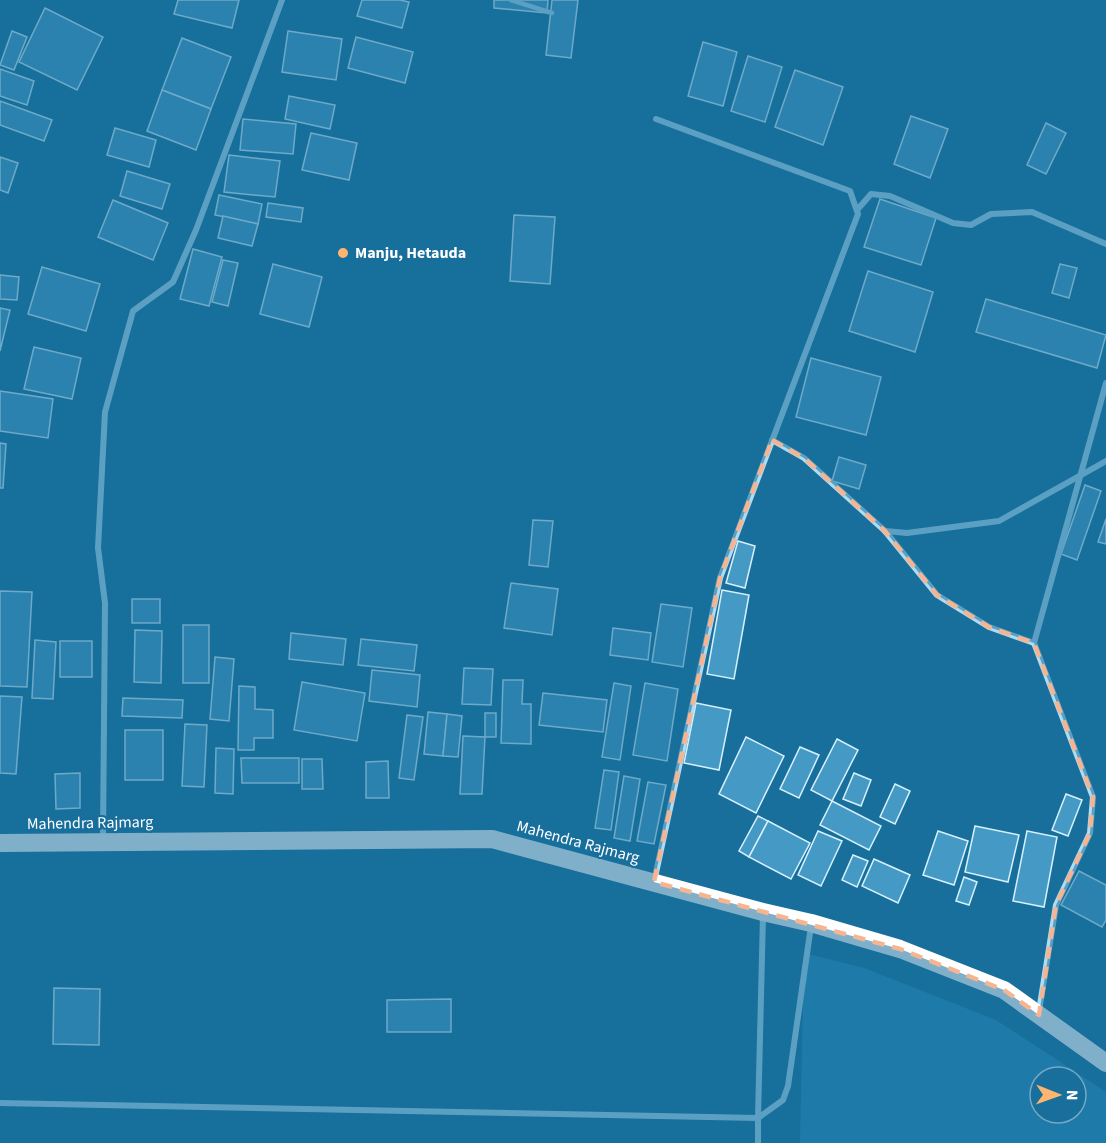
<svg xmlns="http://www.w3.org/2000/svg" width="1106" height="1143" font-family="'Source Sans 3',sans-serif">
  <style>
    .green { fill: #2789b8; fill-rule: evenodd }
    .building { fill: #449ac4; stroke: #d6f0fc; stroke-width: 1.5 }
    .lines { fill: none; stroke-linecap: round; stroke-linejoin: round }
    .lane { stroke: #aedcf2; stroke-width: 4.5 }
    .street { stroke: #aedcf2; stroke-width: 6 }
    .highway { stroke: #fff; stroke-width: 18 }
    .marked { fill: none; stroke: #f5b492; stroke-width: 4.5; stroke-dasharray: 12 8; stroke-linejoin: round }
    .poi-dot { fill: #ffb56f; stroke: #186f9c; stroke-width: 2 }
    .labels { text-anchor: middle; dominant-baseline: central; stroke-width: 4.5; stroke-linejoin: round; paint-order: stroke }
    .poi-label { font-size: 16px; font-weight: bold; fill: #fff; stroke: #186f9c; text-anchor: start }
    .street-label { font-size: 16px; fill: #fff; stroke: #186f9c }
  </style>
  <rect width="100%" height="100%" fill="#186f9c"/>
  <path class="green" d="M804,953l60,15 132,52 110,72v51h-306zM1040,1077h36v36h-36z"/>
  <g class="building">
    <polygon points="178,0 239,0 232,28 174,14"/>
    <polygon points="362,0 400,0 409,2 402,28 357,16"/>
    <polygon points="494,0 548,0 547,13 494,8"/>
    <polygon points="552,0 578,0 571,58 546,55"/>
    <polygon points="45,8 103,37 77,90 19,62"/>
    <polygon points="12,31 27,37 14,70 0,65"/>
    <polygon points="288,31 342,39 336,80 282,72"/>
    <polygon points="356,37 413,52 405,83 348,68"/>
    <polygon points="182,38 231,57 211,109 162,90"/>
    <polygon points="703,42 737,52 723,106 688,96"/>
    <polygon points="748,56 782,67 765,122 731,111"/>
    <polygon points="0,69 34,81 27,105 0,96"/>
    <polygon points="795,70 843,87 823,145 775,127"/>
    <polygon points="162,90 211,109 196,150 147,131"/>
    <polygon points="289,96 335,105 330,129 285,119"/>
    <polygon points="0,101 52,120 44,141 0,125"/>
    <polygon points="911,116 948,129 930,178 894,164"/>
    <polygon points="243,119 296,124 293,154 240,150"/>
    <polygon points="1046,123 1066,133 1046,174 1027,165"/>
    <polygon points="115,128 156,140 149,167 107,155"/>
    <polygon points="311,133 357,143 349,180 302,170"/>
    <polygon points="229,155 280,161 275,197 224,192"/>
    <polygon points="0,157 18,163 8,193 0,190"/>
    <polygon points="127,171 170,184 162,209 120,196"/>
    <polygon points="219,195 262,204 258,224 215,215"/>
    <polygon points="880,199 936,218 921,265 864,247"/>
    <polygon points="113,200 168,223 153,260 98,237"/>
    <polygon points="268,203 303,208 301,222 266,217"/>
    <polygon points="514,215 555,217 550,284 510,281"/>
    <polygon points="223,216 258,224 252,246 218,238"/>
    <polygon points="193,249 222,257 209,306 180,299"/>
    <polygon points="223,260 238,263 228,306 212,302"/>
    <polygon points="273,264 322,277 309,327 260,314"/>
    <polygon points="1060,264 1077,268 1069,298 1052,293"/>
    <polygon points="42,267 100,284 86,331 28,314"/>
    <polygon points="868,271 933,292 915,352 849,331"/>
    <polygon points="0,275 19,277 17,300 0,299"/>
    <polygon points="986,299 1106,335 1097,368 976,332"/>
    <polygon points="0,308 10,310 0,351"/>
    <polygon points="34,347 81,358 72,399 24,389"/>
    <polygon points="811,358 881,377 866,435 796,417"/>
    <polygon points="0,391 53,399 48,438 0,431"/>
    <polygon points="0,443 6,444 3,488 0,488"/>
    <polygon points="839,457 866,465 859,489 832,481"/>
    <polygon points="1085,485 1101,491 1077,560 1061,554"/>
    <polygon points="1106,519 1106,544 1098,542"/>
    <polygon points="533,520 553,521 548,567 529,565"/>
    <polygon points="738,541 755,546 745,588 726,583"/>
    <polygon points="511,583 558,589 552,635 504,628"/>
    <polygon points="722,590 749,595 734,679 707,674"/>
    <polygon points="0,591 32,592 27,687 0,686"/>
    <rect x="132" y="599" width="28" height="24"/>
    <polygon points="661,604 692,608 683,667 652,662"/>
    <rect x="183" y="625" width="26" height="58"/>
    <polygon points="613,628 651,633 648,660 610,655"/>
    <polygon points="135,630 162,631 161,683 134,682"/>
    <polygon points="291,633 346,639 343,665 289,659"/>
    <polygon points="361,639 417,645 414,671 358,665"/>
    <polygon points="35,640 56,642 53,699 32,698"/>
    <rect x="60" y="641" width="32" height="36"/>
    <polygon points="215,657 234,659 229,721 210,719"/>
    <polygon points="464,668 493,669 491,705 462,704"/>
    <polygon points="372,670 420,675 417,707 369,701"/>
    <polygon points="503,680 523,680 522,704 531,704 531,744 501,743"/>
    <polygon points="302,682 365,693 357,741 294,730"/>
    <polygon points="614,683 631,686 620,760 602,757"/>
    <polygon points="645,683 678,689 667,761 633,755"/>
    <polygon points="239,686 255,687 255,709 273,710 273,738 254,738 254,750 238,750"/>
    <polygon points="543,693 607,700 603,732 539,725"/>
    <polygon points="0,696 22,697 16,774 0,773"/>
    <polygon points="123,698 183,700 182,718 122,716"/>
    <polygon points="696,703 731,710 719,770 684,763"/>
    <polygon points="428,712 447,714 443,756 424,754"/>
    <rect x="485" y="713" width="11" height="24"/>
    <polygon points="447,714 462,716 458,757 443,756"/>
    <polygon points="407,715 423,717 414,780 399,778"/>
    <polygon points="185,724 207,725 204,787 182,786"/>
    <rect x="125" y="730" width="38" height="50"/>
    <polygon points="463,736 485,737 482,794 460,794"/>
    <polygon points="746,737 784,756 756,813 719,794"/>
    <polygon points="837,739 858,750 832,801 811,790"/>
    <polygon points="800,747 819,755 799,798 780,789"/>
    <polygon points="216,748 234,749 233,794 215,793"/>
    <polygon points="241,758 299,758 299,783 242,783"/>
    <polygon points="302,759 322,759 323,789 302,789"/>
    <polygon points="388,761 389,798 366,798 366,762"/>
    <polygon points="604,770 619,772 611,830 595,828"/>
    <polygon points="80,773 80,808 56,809 55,774"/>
    <polygon points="854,773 871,780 861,806 843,799"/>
    <polygon points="624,776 640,779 630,841 614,838"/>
    <polygon points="648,782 666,785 654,844 637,841"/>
    <polygon points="895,784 910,791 895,824 880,817"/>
    <polygon points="1066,794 1082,800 1068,836 1052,830"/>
    <polygon points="832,801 881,826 869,850 820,825"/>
    <polygon points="758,816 768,821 749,857 739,851"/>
    <polygon points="768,821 810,843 791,879 749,857"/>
    <polygon points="975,826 1019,835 1008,882 965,872"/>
    <polygon points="818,831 842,841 821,886 798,875"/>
    <polygon points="938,831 968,841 954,885 923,875"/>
    <polygon points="1027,831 1057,837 1044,907 1013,901"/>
    <polygon points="853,855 868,861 857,887 842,880"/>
    <polygon points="874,859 910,875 898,903 862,886"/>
    <polygon points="1079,871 1106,885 1106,920 1102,927 1061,905"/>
    <polygon points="964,877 977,882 969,905 956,901"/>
    <polygon points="54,988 100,989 99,1045 53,1044"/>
    <polygon points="451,999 451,1032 387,1032 387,1000"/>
  </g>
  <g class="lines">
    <polyline class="lane" points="511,0 552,13"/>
    <g class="street">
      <polyline points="857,210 871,194 890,196 953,223 971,225 991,214 1032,212 1106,244"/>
      <polyline points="772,440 804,458 885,531 937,595 989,627 1034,643"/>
      <polyline points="885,531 907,533 999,521 1106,461"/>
      <polyline points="103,839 105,603 98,548 105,412 133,311 173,282 196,230 282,0"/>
      <polyline points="654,882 720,578 858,214 850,191 656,119"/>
      <polyline points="763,915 758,1118 783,1100 788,1086 811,926"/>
      <polyline points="1039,1011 1056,905 1090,833 1093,797 1034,643 1106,383"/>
      <polyline points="0,1103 758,1118 758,1143"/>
    </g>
    <polyline class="highway" points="0,843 492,839 763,912 811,923 900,949 1004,990 1106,1063"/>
  </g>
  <path d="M0 0H1106V1143H0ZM772,440l32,18 81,73 52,64 52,32 45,16 59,154 -3,36 -34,72 -17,110 -35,-25 -104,-41 -246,-67 66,-304z" fill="#186f9c" fill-opacity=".55" fill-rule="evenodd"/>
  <path class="marked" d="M772,440l32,18 81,73 52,64 52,32 45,16 59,154 -3,36 -34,72 -17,110 -35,-25 -104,-41 -246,-67 66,-304z"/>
  <circle class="poi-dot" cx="343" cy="253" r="6"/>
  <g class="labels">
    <g class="poi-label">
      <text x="355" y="253">Manju, Hetauda</text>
    </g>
    <g class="street-label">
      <text transform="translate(90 823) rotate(-1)">Mahendra Rajmarg</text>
      <text transform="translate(578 842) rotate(15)">Mahendra Rajmarg</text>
    </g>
  </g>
  <g transform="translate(1058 1095) rotate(91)"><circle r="28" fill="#186f9c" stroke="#74a9c4" stroke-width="1.5"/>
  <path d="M0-4.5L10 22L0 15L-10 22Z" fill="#ffb56f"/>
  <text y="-9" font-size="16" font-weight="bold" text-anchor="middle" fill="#ffffff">N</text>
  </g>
</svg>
